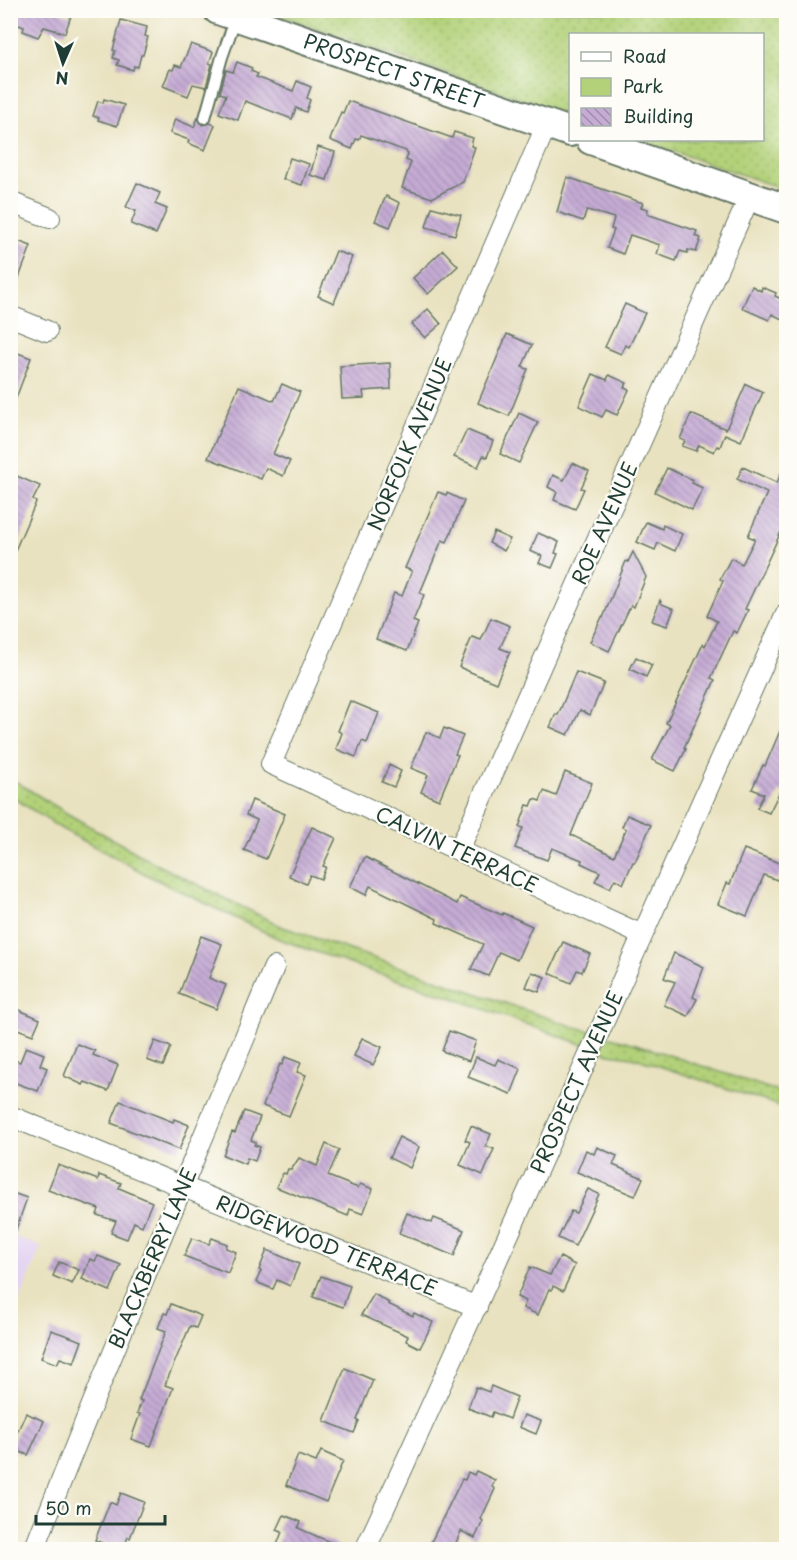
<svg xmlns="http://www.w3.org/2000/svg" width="797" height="1560" font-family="'Playpen Sans',sans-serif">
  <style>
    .built { fill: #e3d3f2 }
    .green { fill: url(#green-dots); stroke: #688756; stroke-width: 1.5 }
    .building { fill: url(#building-back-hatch) }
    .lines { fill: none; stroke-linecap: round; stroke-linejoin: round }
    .lane-casing { stroke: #667765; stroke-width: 14 }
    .street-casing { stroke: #667765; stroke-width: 22 }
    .secondary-casing { stroke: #667765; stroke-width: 32 }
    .lane { stroke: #fff; stroke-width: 10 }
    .street { stroke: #fff; stroke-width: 20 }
    .secondary { stroke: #fff; stroke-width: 28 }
    .labels { text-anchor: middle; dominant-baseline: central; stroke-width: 4.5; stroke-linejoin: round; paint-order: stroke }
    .street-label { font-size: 20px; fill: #1f3d34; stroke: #fdfcf7 }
  </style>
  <defs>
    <pattern id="green-dots" width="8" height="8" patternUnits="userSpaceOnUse" patternTransform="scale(1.5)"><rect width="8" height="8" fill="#b2d179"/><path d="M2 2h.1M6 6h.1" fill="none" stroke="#99b469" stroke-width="1.8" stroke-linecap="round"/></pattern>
    <pattern id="building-back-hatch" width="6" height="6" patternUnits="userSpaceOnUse" patternTransform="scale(1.5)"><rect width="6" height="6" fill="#c6acd5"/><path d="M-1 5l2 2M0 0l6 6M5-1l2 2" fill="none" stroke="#a08dae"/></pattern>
  </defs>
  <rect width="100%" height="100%" fill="#fdfcf7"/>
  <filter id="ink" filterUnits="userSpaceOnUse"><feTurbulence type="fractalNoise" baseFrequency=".0167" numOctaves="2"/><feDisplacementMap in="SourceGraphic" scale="12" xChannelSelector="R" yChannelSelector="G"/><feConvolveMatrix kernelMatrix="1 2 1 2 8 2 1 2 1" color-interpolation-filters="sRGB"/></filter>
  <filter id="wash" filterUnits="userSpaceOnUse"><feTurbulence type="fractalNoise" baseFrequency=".008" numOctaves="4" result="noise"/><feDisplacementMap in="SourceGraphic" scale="24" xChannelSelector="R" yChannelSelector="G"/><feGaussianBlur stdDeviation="1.35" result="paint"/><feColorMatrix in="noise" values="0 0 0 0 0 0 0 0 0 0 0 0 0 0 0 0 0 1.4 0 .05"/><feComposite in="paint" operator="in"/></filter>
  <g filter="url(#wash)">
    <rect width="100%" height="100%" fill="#e9e2c0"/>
    <polygon class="built" points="11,1235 41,1247 11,1322"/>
    <g class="green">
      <polygon points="267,11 786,11 786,190 640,140 762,140 762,34 570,34 570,116"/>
      <polygon points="10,778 68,814 158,865 283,927 572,1026 636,1044 786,1094 786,1108 632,1057 609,1054 442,994 373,972 279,939 153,878 60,828 11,796"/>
    </g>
    <g id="blocks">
      <g class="building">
        <polygon points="17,10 54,10 71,16 65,33 44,27 38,37 23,31 24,27 13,23"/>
        <polygon points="121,20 147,27 145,36 148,37 143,55 141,55 138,67 134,66 133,70 117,65 119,60 113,58 115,51 113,50"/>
        <polygon points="191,44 213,52 209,63 212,64 206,87 193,84 188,96 163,86 170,69 173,70 175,65 181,67"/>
        <polygon points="237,62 252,68 251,71 258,74 256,77 293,91 297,81 311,87 307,98 310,100 306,112 296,108 292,119 245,101 238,120 219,113 226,95 220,93 226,70 233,72"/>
        <polygon points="104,99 124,105 117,126 98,120 99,118 93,116 98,101 103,103"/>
        <polygon points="348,101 452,138 454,132 473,138 471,146 475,147 463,182 432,198 402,188 411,162 406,160 408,154 406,151 361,135 359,140 356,139 352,149 330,140 341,112 343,113"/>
        <polygon points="198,118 202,125 210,123 215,125 205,150 188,143 189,140 170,133 175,119 194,127"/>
        <polygon points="318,147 335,152 327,180 310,175"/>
        <polygon points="290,158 309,164 302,185 283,179"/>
        <polygon points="567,177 643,203 641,207 648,209 647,214 697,231 695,236 701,238 696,252 688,250 687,253 680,251 676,261 657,254 660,245 630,235 623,254 607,248 614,230 611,229 614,218 587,210 583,221 557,212"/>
        <polygon points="137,183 160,193 155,204 167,209 156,234 131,224 136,211 126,207"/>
        <polygon points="386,196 400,203 390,227 375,221"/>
        <polygon points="432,207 461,215 455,235 426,227"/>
        <polygon points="10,238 31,246 12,296 10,296"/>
        <polygon points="443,250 458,266 428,294 413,278"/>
        <polygon points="336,251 352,257 334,303 318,296"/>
        <polygon points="752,286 761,291 762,287 776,293 775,296 786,301 786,321 772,314 769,320 742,308"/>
        <polygon points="625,304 645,313 629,347 625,345 621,354 605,347"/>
        <polygon points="428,309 441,324 425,338 412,324"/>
        <polygon points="507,334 532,345 522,367 528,369 509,416 478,403"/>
        <polygon points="10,350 31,358 12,409 10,409"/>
        <polygon points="390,363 391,389 363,391 364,398 342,399 340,366"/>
        <polygon points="593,374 607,380 609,375 627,383 624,388 629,390 617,415 606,410 602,417 579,406"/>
        <polygon points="282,384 300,392 273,454 290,461 283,476 266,468 261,479 208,458 239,386 274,401"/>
        <polygon points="746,384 763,392 741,441 725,434 720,447 717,446 714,452 699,445 696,451 682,446 685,441 680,439 691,414 726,429"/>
        <polygon points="519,413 538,422 519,463 500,454"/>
        <polygon points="467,430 493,441 487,457 483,456 478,467 454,457"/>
        <polygon points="786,461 786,521 745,609 748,610 737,633 733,631 711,678 715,680 684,748 686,749 675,771 652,760 670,725 666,723 703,644 705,646 717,621 707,616 723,581 720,579 731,558 742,564 755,539 748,536 767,493 737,479 743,467 777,483"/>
        <polygon points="573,463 589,471 581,488 584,489 575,509 554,500 557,492 548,487 553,475 564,480"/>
        <polygon points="667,468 693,480 692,483 703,488 692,510 655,492"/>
        <polygon points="10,473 40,486 33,500 36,502 10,562"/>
        <polygon points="438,492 446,495 447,493 464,501 447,542 442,540 420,593 424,595 413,621 418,623 407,651 376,639 394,593 402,596 412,571 405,568"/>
        <polygon points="646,522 662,529 663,525 682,534 675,551 658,543 655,550 637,542"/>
        <polygon points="494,532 510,539 504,551 489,543"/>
        <polygon points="538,533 559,542 555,553 558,554 552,568 539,563 542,556 530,551"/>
        <polygon points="633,552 646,577 634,607 631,605 609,651 590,642 602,617 603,618 626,561 628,562"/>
        <polygon points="660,600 662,604 674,609 667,626 652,621"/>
        <polygon points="491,618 510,626 500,648 510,652 496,683 459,667 472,637 481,640"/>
        <polygon points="636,657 652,665 646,677 630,669"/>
        <polygon points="576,672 604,683 590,715 580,710 568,735 550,727 556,714 558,715"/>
        <polygon points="350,701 379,713 367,743 362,741 356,757 336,749 342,733 338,731"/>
        <polygon points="786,717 786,794 780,791 769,813 757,808 764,794 752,789 763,765 765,766"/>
        <polygon points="444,728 463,736 455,754 458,755 439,800 421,792 428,775 411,768 426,732 440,738"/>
        <polygon points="389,765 401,771 394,787 382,782"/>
        <polygon points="565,772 592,783 571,835 614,856 626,829 622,827 627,815 651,825 635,862 633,862 623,884 615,879 610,888 595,881 600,872 581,863 582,860 552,848 547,860 515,848 523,828 519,827 527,805 531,806 534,799 540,801 544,791 556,796"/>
        <polygon points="252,800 285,814 266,859 244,850 257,820 246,815"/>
        <polygon points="312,827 336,838 323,866 326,867 321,879 310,875 306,884 289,876"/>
        <polygon points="744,849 784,865 777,880 764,875 747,916 718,904 727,883 730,884"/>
        <polygon points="365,857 457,904 460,897 502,915 503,913 532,926 517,960 499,952 488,976 471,969 483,944 436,923 437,919 370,886 366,895 350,887"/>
        <polygon points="201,936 222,944 209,978 226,985 216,1009 179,994"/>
        <polygon points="563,942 590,954 582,972 577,970 571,983 549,973"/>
        <polygon points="674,953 704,967 693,997 697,999 688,1016 664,1005 675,982 664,978"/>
        <polygon points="532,972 545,977 539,992 526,987"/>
        <polygon points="10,1006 40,1019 33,1035 10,1026"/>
        <polygon points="449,1031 476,1041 469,1061 442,1051"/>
        <polygon points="362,1038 382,1047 373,1065 354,1056"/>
        <polygon points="155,1041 171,1047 163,1066 147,1060"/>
        <polygon points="77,1044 95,1051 93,1055 118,1065 108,1091 85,1082 83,1085 64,1076"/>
        <polygon points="26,1047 44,1054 40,1065 47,1068 38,1091 10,1081 10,1070 14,1060 20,1062"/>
        <polygon points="285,1057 301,1063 297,1072 306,1075 289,1116 263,1106 280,1064 282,1065"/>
        <polygon points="476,1057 495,1065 498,1059 521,1069 511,1094 468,1077"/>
        <polygon points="120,1101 173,1122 174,1119 189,1125 179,1150 111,1123"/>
        <polygon points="244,1111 260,1117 251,1140 256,1142 254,1145 260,1147 255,1161 247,1158 245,1164 223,1155 232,1132 235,1133"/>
        <polygon points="471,1126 491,1134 486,1146 494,1149 483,1175 460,1165 470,1142 465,1140"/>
        <polygon points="399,1137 419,1147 410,1168 389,1158"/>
        <polygon points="326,1144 339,1150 328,1176 358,1188 360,1184 373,1189 363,1214 350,1209 348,1216 276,1187 283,1173 286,1174 288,1169 291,1170 299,1158 317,1166"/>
        <polygon points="597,1147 617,1156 613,1165 643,1178 635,1196 577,1172 586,1150 594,1154"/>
        <polygon points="58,1165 98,1180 99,1175 121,1183 119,1188 152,1202 142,1226 134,1222 127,1239 111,1233 116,1221 97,1215 99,1209 48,1190"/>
        <polygon points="588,1189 599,1194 575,1246 558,1238 571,1211 576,1213"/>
        <polygon points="10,1192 27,1198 13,1238 10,1238"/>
        <polygon points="407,1213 432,1223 434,1218 464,1230 454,1256 399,1233"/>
        <polygon points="192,1238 209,1244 212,1238 227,1244 226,1248 236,1252 228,1273 184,1256"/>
        <polygon points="267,1250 299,1264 290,1286 277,1280 273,1289 256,1282 261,1271 259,1270"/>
        <polygon points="98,1256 121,1265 110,1291 82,1279 90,1259 95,1261"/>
        <polygon points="560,1257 575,1265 563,1291 553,1286 552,1290 549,1289 538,1315 523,1308 526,1301 517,1297 530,1267 550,1275"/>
        <polygon points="59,1262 79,1270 72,1284 53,1276"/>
        <polygon points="321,1276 350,1286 343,1307 313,1297"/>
        <polygon points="374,1294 389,1303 388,1304 413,1316 414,1313 433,1322 420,1348 406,1341 408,1336 361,1315"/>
        <polygon points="171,1304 201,1316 196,1328 190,1326 165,1385 173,1388 151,1446 131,1439 140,1414 137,1413 142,1401 139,1400 166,1331 158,1328 164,1313 167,1314"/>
        <polygon points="51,1330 82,1341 74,1363 60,1358 57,1364 41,1358"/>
        <polygon points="345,1368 373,1380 357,1420 359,1421 354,1433 324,1421"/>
        <polygon points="491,1386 517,1397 509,1419 493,1412 491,1417 468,1408 476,1387 489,1392"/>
        <polygon points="26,1413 44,1421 28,1455 10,1448"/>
        <polygon points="524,1415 541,1421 536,1434 519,1427"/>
        <polygon points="321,1451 343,1461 326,1502 286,1485 298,1455 316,1462"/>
        <polygon points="476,1471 495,1480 492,1487 495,1489 481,1519 483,1521 475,1538 461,1531 453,1550 448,1550 431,1542 462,1479 465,1480 468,1472 474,1475"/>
        <polygon points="121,1493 144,1502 130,1538 128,1537 123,1550 118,1550 95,1540 110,1502 116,1505"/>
        <polygon points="284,1515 301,1522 298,1528 348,1550 275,1550 282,1532 277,1530"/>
      </g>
    </g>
  </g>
  <g filter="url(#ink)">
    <use href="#blocks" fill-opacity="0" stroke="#667765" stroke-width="1.5"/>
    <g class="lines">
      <defs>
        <polyline id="lane" points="205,118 222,57 236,17"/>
        <g id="street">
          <polyline points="547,124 271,764 642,935"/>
          <polyline points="10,202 50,218"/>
          <polyline points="10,316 47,331"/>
          <polyline points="459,850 750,196"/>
          <polyline points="10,1116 477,1307"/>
          <path d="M34,1550c76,-196 160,-389 240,-583"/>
          <path d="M365,1550c144,-311 281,-625 421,-936"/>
        </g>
        <g id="secondary">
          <path id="s1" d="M218,10l352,122"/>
          <polyline points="591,140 786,209"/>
        </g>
      </defs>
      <use href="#lane" class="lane-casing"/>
      <use href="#street" class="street-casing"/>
      <use href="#secondary" class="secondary-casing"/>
      <use href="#lane" class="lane"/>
      <use href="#street" class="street"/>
      <use href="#secondary" class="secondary"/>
    </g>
  </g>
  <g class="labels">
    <g class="street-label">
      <text stroke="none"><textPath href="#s1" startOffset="186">PROSPECT STREET</textPath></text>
      <text transform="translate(409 444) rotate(-67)">NORFOLK AVENUE</text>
      <text transform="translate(604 523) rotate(-66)">ROE AVENUE</text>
      <text transform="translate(457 849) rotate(25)">CALVIN TERRACE</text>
      <text transform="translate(576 1082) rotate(-66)">PROSPECT AVENUE</text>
      <text transform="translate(327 1245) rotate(22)">RIDGEWOOD TERRACE</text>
      <text transform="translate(152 1258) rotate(-67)">BLACKBERRY LANE</text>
    </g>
  </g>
  <rect width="797" height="1560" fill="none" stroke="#fdfcf7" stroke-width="36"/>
  <rect x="569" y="33" width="195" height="108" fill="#fdfcf7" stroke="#a4b0a9" stroke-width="1.5"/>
  <rect x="581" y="52" width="30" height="9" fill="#ffffff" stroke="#a4b0a9" stroke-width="1.5"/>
  <text x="623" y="63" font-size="18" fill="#1f3d34">Road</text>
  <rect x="581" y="78" width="30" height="18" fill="#b2d179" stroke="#a4b0a9" stroke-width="1.5"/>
  <text x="623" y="93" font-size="18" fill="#1f3d34">Park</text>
  <rect x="581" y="108" width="30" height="18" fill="url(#building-back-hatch)" stroke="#a4b0a9" stroke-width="1.5"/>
  <text x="623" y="123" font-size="18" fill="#1f3d34">Building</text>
  <g transform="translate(63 63) rotate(183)" stroke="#fdfcf7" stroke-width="4.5" paint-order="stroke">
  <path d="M0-4.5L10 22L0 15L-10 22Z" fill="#1f3d34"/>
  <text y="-9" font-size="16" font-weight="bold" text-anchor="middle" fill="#1f3d34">N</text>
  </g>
  <path d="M36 1515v9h129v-9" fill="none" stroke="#1f3d34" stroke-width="3"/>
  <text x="45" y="1515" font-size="18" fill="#1f3d34" stroke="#fdfcf7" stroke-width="4.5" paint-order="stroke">50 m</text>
</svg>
